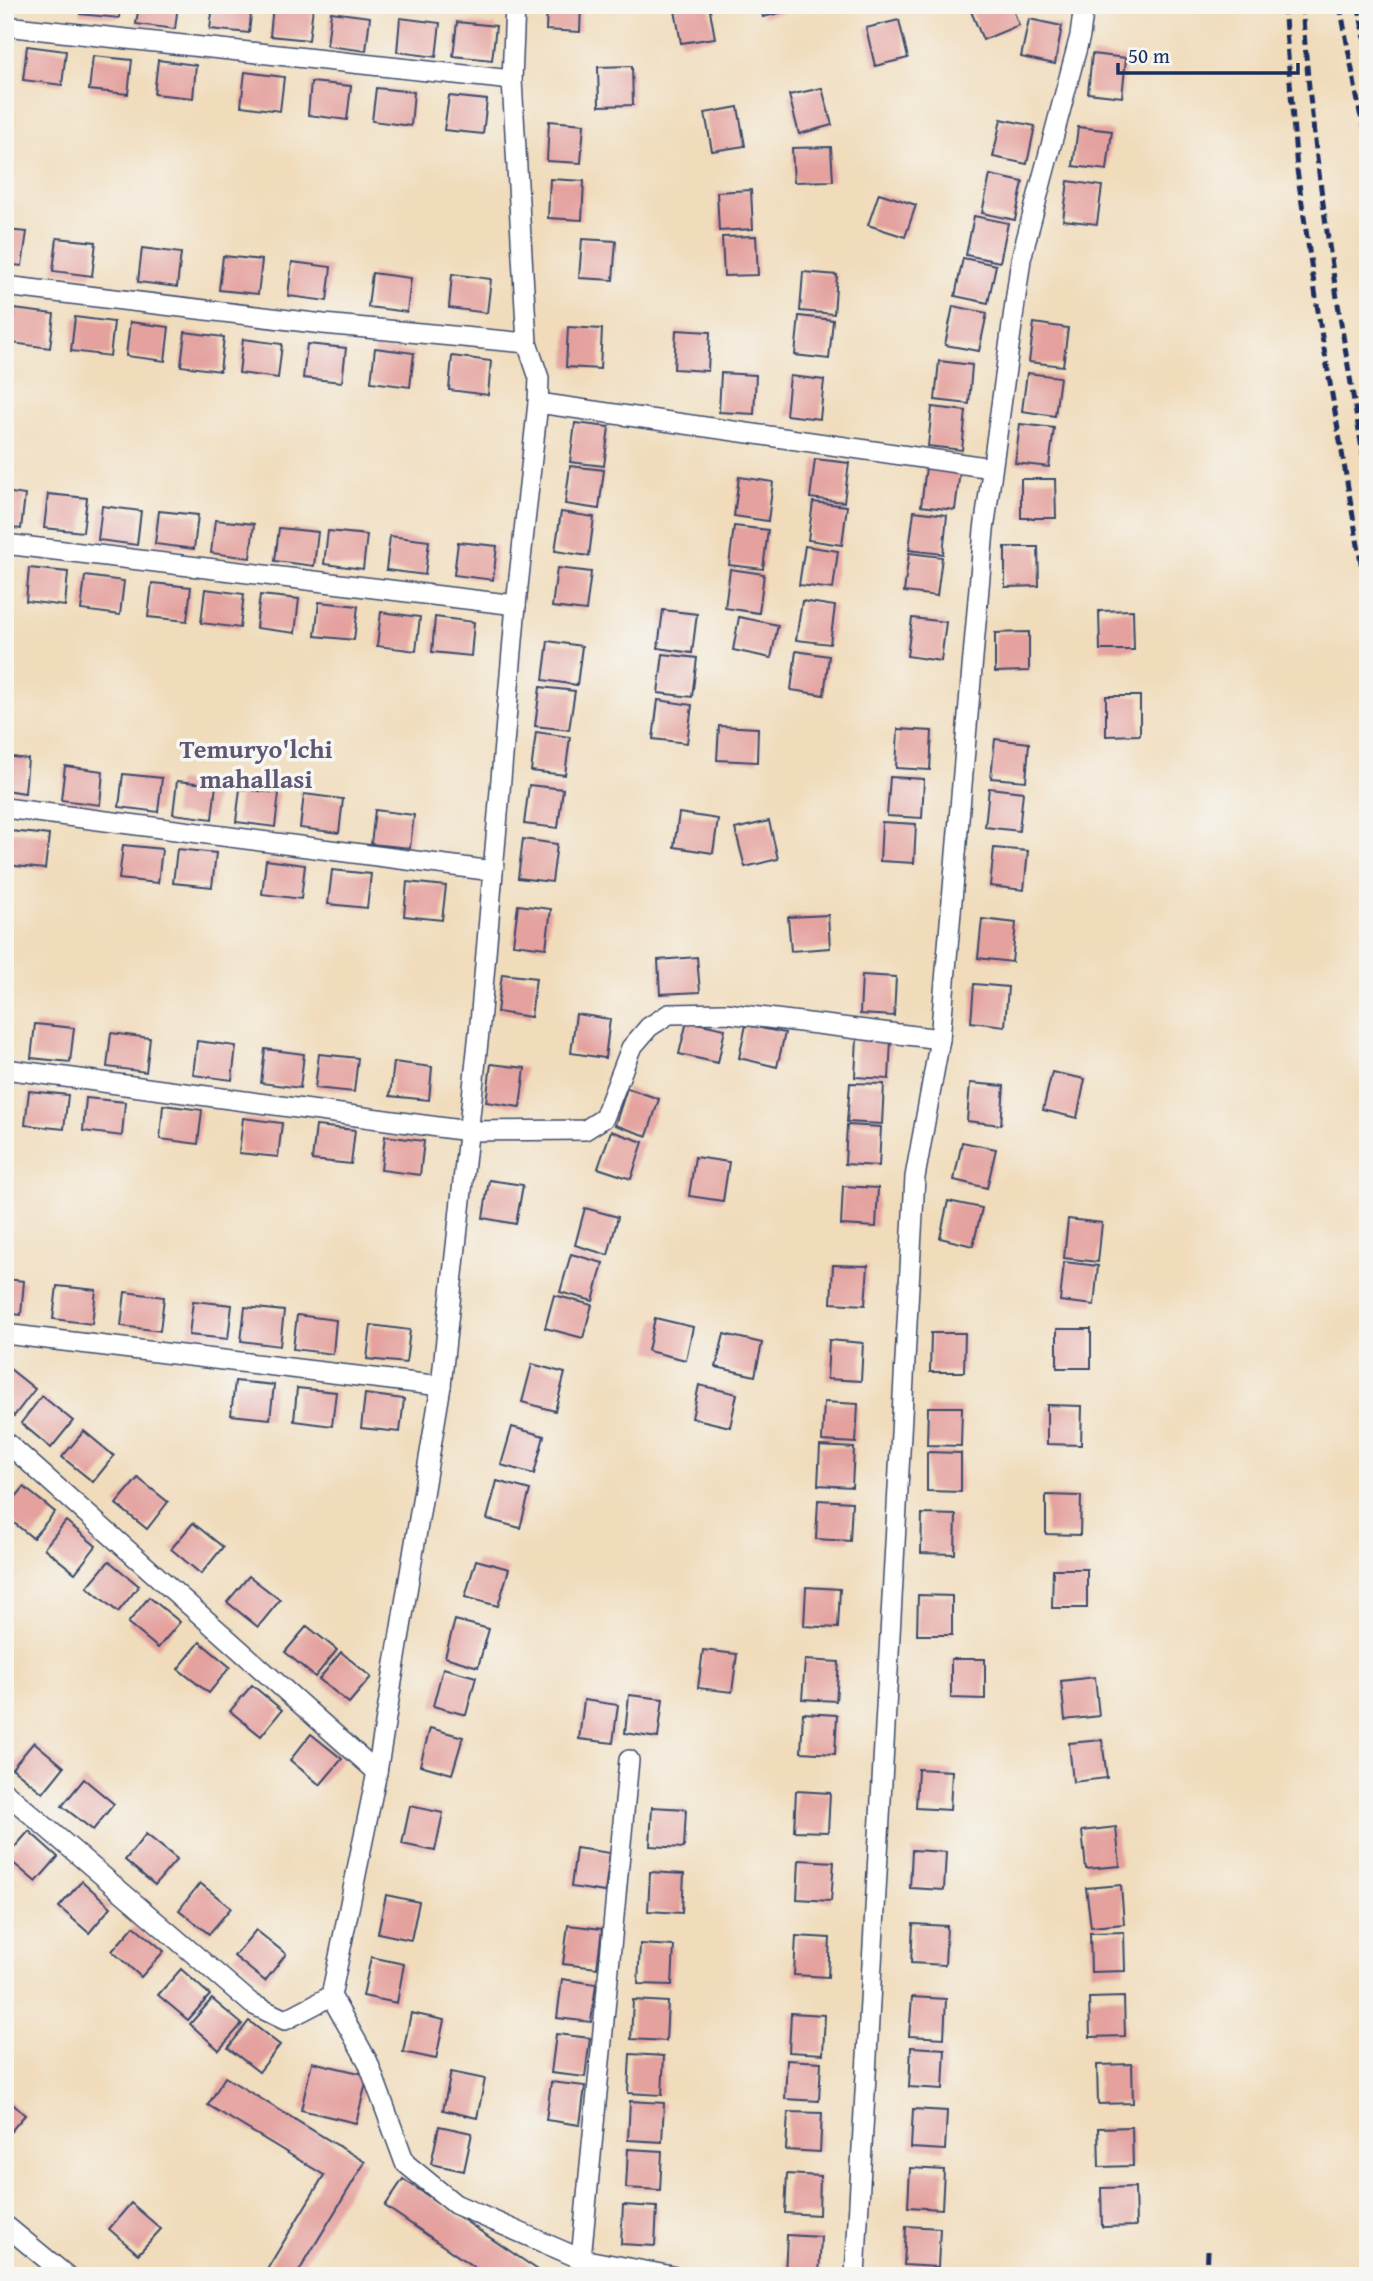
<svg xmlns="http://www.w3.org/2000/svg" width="1373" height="2281" font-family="'Gentium Book Plus',serif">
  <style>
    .building { fill: #e4a19e }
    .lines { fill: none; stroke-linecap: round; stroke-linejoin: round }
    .minor-casing { stroke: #3b496c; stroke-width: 22 }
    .minor { stroke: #fff; stroke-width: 19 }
    .rail { stroke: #1b2f5e; stroke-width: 5; stroke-dasharray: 10 5; stroke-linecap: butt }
    .labels { text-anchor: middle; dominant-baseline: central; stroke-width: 7; stroke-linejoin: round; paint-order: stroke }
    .neighbourhood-label { font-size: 26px; font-weight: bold; fill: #615774; stroke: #f6f6f2 }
  </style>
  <rect width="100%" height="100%" fill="#f6f6f2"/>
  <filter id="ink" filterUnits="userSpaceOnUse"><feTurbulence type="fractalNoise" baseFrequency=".0143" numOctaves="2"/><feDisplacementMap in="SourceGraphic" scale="14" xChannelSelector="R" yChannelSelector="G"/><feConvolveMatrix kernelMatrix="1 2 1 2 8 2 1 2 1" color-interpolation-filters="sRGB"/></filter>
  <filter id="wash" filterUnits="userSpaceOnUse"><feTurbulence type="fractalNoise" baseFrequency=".00686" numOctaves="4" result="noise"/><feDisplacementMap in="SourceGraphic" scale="28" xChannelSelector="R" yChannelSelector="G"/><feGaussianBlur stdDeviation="1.57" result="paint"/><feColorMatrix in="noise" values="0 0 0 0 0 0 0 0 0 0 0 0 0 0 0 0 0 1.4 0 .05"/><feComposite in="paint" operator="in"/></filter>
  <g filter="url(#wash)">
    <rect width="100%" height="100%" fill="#f0dcbb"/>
    <g id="blocks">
      <g class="building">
        <polygon points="81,5 120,5 119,18 80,14"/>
        <polygon points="139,5 178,5 175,29 136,24"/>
        <polygon points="213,5 252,5 249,33 210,29"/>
        <polygon points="273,5 313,7 309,40 270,36"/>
        <polygon points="547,5 581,5 580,32 546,30"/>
        <polygon points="674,5 709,5 715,38 681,43"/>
        <polygon points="760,5 795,5 796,9 763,17"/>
        <polygon points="979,5 1011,5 1019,25 983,40 970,9"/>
        <polygon points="331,12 370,17 366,51 327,46"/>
        <polygon points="400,18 440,23 436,57 397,52"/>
        <polygon points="1029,19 1062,26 1055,64 1021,57"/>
        <polygon points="899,20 908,58 875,66 866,28"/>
        <polygon points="457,22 496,26 492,60 453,56"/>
        <polygon points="27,46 66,51 62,85 23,80"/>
        <polygon points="1092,54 1126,58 1122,97 1088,93"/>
        <polygon points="93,56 132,60 128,94 89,90"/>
        <polygon points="158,60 196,65 193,98 154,94"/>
        <polygon points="632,66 633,105 599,106 598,67"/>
        <polygon points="245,72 284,77 280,111 241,106"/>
        <polygon points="311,82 351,86 347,120 308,115"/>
        <polygon points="376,88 414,92 411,126 372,121"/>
        <polygon points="822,88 832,125 799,134 789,95"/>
        <polygon points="449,96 487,100 483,134 444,130"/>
        <polygon points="738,107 745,146 712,151 705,113"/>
        <polygon points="1001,119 1035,126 1027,164 993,157"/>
        <polygon points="549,121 584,124 581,163 547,161"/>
        <polygon points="1078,127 1112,131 1107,170 1073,166"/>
        <polygon points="831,147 833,181 794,182 792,148"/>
        <polygon points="990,175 1023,182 1015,220 982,213"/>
        <polygon points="550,179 584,181 582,220 548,218"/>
        <polygon points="1068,181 1102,186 1097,224 1063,220"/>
        <polygon points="751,190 753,229 719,231 717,192"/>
        <polygon points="879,193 916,205 905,237 868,225"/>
        <polygon points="974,216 1008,223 1000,262 966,255"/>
        <polygon points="5,230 27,232 22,266 5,264"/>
        <polygon points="756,236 758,275 724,276 722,237"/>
        <polygon points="57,238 96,242 92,276 53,271"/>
        <polygon points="582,239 616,241 613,280 579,278"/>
        <polygon points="142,248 181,253 177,287 138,282"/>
        <polygon points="223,256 262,260 258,294 219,290"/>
        <polygon points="963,258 996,265 988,303 955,296"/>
        <polygon points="292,262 331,267 327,301 288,296"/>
        <polygon points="803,272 837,275 834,314 800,311"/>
        <polygon points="372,273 411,278 407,312 368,307"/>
        <polygon points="452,274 491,279 487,313 449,308"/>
        <polygon points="953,306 987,313 979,351 945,345"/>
        <polygon points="14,309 54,314 50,348 11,343"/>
        <polygon points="799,316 833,320 829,359 795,355"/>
        <polygon points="75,317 114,322 110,356 71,351"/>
        <polygon points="130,322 169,327 165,361 126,356"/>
        <polygon points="1034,323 1068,328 1063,366 1029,362"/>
        <polygon points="568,327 602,329 600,369 566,367"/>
        <polygon points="676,330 710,332 708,371 674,369"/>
        <polygon points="185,332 224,337 220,371 181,366"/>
        <polygon points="243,339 282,344 278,378 239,373"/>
        <polygon points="307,344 346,348 342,382 303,378"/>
        <polygon points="375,348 414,353 410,387 371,382"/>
        <polygon points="452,356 491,361 488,395 449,390"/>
        <polygon points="939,361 972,365 969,404 935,400"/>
        <polygon points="721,373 756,375 754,414 719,412"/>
        <polygon points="1027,373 1060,377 1055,416 1022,411"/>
        <polygon points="790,376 824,380 820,419 786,415"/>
        <polygon points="932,407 966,411 962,450 928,446"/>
        <polygon points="575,423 609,427 604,466 570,462"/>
        <polygon points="1020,424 1054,428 1049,467 1015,463"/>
        <polygon points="815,459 849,463 844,502 810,498"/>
        <polygon points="570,466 604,470 599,509 565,504"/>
        <polygon points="926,467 960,471 955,510 921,506"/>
        <polygon points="739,477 773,482 768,521 734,516"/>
        <polygon points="1021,479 1055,479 1056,518 1021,518"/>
        <polygon points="5,492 25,495 21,529 5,527"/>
        <polygon points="48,494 87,498 83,532 44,528"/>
        <polygon points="813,502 847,506 842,545 808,540"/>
        <polygon points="102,506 141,511 137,545 98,540"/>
        <polygon points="159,511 198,515 194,549 155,544"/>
        <polygon points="914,511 947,515 943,554 909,550"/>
        <polygon points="561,512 594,517 589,556 555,551"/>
        <polygon points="215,520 254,524 250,558 211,553"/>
        <polygon points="734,526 768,530 763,569 729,565"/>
        <polygon points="279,528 318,532 314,566 275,561"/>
        <polygon points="328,531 367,535 363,569 324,564"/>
        <polygon points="390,536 429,541 425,575 386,570"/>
        <polygon points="458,542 497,546 493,580 454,575"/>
        <polygon points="805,546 838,551 833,589 799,585"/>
        <polygon points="1005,547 1038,547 1039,586 1005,587"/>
        <polygon points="909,553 942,557 937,596 904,592"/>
        <polygon points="29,568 68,572 65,606 26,601"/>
        <polygon points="557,568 591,572 586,611 552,607"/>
        <polygon points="730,569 764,574 759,613 725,608"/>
        <polygon points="85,576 124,581 120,615 81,610"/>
        <polygon points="152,583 191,587 187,621 148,617"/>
        <polygon points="205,589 244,594 240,628 201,623"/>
        <polygon points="260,595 299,599 295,633 256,628"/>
        <polygon points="802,601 835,606 830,644 796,640"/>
        <polygon points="319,602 358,606 354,640 315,636"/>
        <polygon points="663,610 697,614 692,653 658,648"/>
        <polygon points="1133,610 1134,650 1100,650 1099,611"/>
        <polygon points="381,612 420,617 416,651 377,646"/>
        <polygon points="435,617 474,622 471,656 432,652"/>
        <polygon points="739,617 778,625 771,658 733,650"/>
        <polygon points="912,618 946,622 941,661 907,656"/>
        <polygon points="1029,632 1029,671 995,672 995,633"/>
        <polygon points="548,641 582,646 577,685 543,680"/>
        <polygon points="796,651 829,656 824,695 791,690"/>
        <polygon points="663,654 697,658 692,697 658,693"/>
        <polygon points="540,687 575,691 569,730 535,726"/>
        <polygon points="1106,696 1140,696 1140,735 1106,736"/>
        <polygon points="658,700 692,705 687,743 653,739"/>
        <polygon points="719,726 758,728 757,762 717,760"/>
        <polygon points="898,729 932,731 930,770 896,768"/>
        <polygon points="536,732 570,737 565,775 531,771"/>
        <polygon points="995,739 1029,743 1026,781 991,778"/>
        <polygon points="5,756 28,759 25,793 5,790"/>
        <polygon points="65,766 103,771 100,805 61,800"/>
        <polygon points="123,774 162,778 158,812 119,807"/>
        <polygon points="890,777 924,779 922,818 887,816"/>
        <polygon points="177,781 216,785 212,819 173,814"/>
        <polygon points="529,785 563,789 558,828 524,824"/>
        <polygon points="989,788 1023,792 1019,831 985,827"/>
        <polygon points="240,789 279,793 275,827 236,822"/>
        <polygon points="304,794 343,799 339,833 300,828"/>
        <polygon points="375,810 414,815 410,848 371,844"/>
        <polygon points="679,813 718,819 713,853 674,847"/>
        <polygon points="769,821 778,859 745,867 735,829"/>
        <polygon points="882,822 916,824 914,863 880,861"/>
        <polygon points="10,831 49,835 45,869 6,865"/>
        <polygon points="523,839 557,844 552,882 518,878"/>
        <polygon points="123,845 162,849 158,883 119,879"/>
        <polygon points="994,848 1028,851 1024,890 990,886"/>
        <polygon points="177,849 216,853 212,887 173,883"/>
        <polygon points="266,860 305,865 301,899 262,894"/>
        <polygon points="332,870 371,874 367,908 328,904"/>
        <polygon points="407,882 446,886 442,920 404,916"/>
        <polygon points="518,905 551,909 546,948 513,944"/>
        <polygon points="828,915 830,948 791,951 788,917"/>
        <polygon points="982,919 1016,923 1012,962 978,958"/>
        <polygon points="697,957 700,992 660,994 658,960"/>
        <polygon points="502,974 536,978 531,1017 497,1012"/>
        <polygon points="862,975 896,977 894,1016 860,1014"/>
        <polygon points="974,984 1008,987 1005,1026 971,1022"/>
        <polygon points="576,1014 610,1019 605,1058 571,1053"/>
        <polygon points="687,1021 725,1029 718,1063 679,1054"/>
        <polygon points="35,1024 74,1028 70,1062 31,1058"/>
        <polygon points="746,1025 785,1033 777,1067 739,1058"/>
        <polygon points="111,1033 150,1038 146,1072 107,1067"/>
        <polygon points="857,1038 891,1040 889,1079 855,1077"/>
        <polygon points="197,1041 236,1046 232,1080 193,1075"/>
        <polygon points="265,1049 304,1054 300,1088 261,1083"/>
        <polygon points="319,1054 358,1058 354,1092 315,1088"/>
        <polygon points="394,1062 432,1067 429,1100 390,1096"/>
        <polygon points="491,1064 525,1068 520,1107 486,1102"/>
        <polygon points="1052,1072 1085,1079 1077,1118 1043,1110"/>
        <polygon points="850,1083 884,1084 882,1124 847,1122"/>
        <polygon points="970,1083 1004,1086 1001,1125 967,1121"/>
        <polygon points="627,1088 659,1099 647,1136 615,1125"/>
        <polygon points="29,1091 68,1095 64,1129 25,1125"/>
        <polygon points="86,1098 125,1102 122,1136 83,1131"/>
        <polygon points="163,1105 202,1110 198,1144 160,1139"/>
        <polygon points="243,1118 282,1123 278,1157 239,1153"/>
        <polygon points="847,1125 881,1127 879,1166 845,1164"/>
        <polygon points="316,1126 355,1130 351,1164 312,1160"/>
        <polygon points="611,1131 643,1142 631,1179 598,1168"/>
        <polygon points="385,1136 424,1141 420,1175 381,1170"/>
        <polygon points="962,1142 996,1149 987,1188 954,1180"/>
        <polygon points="695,1157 729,1162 723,1201 689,1196"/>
        <polygon points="489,1180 523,1185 516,1224 483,1218"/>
        <polygon points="843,1186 878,1188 876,1227 841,1225"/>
        <polygon points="948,1201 982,1208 973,1246 940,1238"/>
        <polygon points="585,1208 618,1217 608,1255 575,1245"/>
        <polygon points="1068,1219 1102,1223 1098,1262 1064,1258"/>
        <polygon points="571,1254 603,1263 593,1301 560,1292"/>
        <polygon points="1064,1262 1098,1266 1094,1305 1060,1301"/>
        <polygon points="833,1265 868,1266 865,1305 831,1303"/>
        <polygon points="5,1279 24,1281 21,1315 5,1313"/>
        <polygon points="57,1286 96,1290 92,1324 53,1319"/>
        <polygon points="125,1292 164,1297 160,1331 121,1326"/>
        <polygon points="554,1295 592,1305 583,1338 545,1328"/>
        <polygon points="193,1301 232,1305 228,1339 189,1335"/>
        <polygon points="245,1307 284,1311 280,1346 241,1341"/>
        <polygon points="297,1315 336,1320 333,1354 293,1349"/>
        <polygon points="655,1318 693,1327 686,1360 648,1351"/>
        <polygon points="371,1325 410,1330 406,1363 367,1359"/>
        <rect x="1057" y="1329" width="34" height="39"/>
        <polygon points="931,1333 965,1333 964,1372 930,1372"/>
        <polygon points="724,1334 762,1343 755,1376 716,1367"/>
        <polygon points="829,1340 863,1343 861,1381 827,1379"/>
        <polygon points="532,1364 565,1373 555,1411 522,1402"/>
        <polygon points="5,1365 35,1389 14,1416 5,1409"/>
        <polygon points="235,1381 274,1385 270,1419 231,1415"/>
        <polygon points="699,1385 737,1394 730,1427 692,1418"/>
        <polygon points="297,1388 336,1392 332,1426 294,1421"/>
        <polygon points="365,1394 404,1399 400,1432 361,1428"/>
        <polygon points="42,1396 73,1421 51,1448 21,1423"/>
        <polygon points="824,1402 858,1404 856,1443 822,1441"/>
        <polygon points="1047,1405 1082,1406 1081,1445 1047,1444"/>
        <polygon points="928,1407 962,1407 961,1446 927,1445"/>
        <polygon points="512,1427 544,1436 534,1474 501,1465"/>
        <polygon points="84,1431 114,1456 93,1482 62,1457"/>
        <polygon points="820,1446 854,1448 852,1487 818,1485"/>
        <polygon points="927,1452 961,1453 961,1492 927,1491"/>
        <polygon points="138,1478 168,1502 147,1529 116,1504"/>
        <polygon points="497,1481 530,1490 520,1528 487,1519"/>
        <polygon points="24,1487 55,1512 33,1538 5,1516 5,1510"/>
        <polygon points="1046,1495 1081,1496 1080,1535 1046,1534"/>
        <polygon points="818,1500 852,1502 850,1541 816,1539"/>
        <polygon points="922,1514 956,1515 955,1554 921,1553"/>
        <polygon points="66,1521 96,1546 75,1573 44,1548"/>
        <polygon points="193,1523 223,1547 201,1574 171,1549"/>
        <polygon points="476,1560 509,1569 498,1606 465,1597"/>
        <polygon points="109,1561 139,1586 118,1612 87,1587"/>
        <polygon points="1053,1569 1087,1569 1087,1608 1052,1608"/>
        <polygon points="249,1576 280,1600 258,1627 227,1602"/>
        <polygon points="806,1587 840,1589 838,1628 804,1626"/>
        <polygon points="918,1595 952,1596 952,1635 917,1635"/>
        <polygon points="149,1597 180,1622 158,1648 128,1623"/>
        <polygon points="455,1620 489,1629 478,1667 445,1657"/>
        <polygon points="307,1626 337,1650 315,1677 285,1652"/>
        <polygon points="200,1642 230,1667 209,1693 178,1669"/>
        <polygon points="703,1650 737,1654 732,1692 698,1688"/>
        <polygon points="341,1652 371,1677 349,1703 319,1679"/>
        <polygon points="951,1659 985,1659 985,1699 951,1698"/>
        <polygon points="805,1660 839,1662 836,1701 802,1699"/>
        <polygon points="443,1668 476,1677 466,1715 433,1706"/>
        <polygon points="1095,1677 1099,1716 1065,1720 1061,1681"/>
        <polygon points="252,1685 282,1710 261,1736 230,1711"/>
        <polygon points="629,1695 663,1699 658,1738 625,1733"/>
        <polygon points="584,1700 618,1705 613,1743 579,1739"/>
        <polygon points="803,1713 837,1715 835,1754 801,1752"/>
        <polygon points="430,1728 463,1737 452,1774 420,1765"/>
        <polygon points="311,1734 342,1759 320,1785 290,1760"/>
        <polygon points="1102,1740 1107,1778 1073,1782 1069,1743"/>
        <polygon points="34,1742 64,1767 43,1793 12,1768"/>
        <polygon points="918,1769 952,1771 950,1810 916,1808"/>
        <polygon points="84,1779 114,1804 93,1830 62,1806"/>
        <polygon points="796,1791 830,1793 828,1832 794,1831"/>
        <polygon points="410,1806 443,1813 435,1851 402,1844"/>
        <polygon points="652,1807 686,1809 684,1848 650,1846"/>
        <polygon points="1116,1827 1120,1866 1086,1869 1082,1831"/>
        <polygon points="29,1831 58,1857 36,1882 6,1857"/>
        <polygon points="146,1834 177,1859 155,1885 125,1860"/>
        <polygon points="576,1848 610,1853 605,1892 571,1887"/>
        <polygon points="912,1850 946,1852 944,1890 910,1888"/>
        <polygon points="799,1860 834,1862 831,1901 797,1899"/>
        <polygon points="650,1872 684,1874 682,1913 648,1911"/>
        <polygon points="82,1881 111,1907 89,1933 59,1907"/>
        <polygon points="200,1883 231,1908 209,1934 179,1910"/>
        <polygon points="1121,1885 1124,1924 1091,1927 1086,1888"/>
        <polygon points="386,1895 419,1902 411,1940 378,1933"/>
        <polygon points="913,1924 947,1926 945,1965 911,1963"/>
        <polygon points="568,1925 602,1929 597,1968 563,1964"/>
        <polygon points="134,1926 164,1951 141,1977 112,1951"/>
        <polygon points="256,1930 286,1954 265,1981 234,1956"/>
        <polygon points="1124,1932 1125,1971 1091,1972 1090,1933"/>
        <polygon points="796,1936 830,1938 828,1977 794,1975"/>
        <polygon points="640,1944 674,1946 672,1985 638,1984"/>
        <polygon points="371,1957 404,1964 397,2003 363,1996"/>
        <polygon points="181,1969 210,1995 188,2020 158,1995"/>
        <polygon points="562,1979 596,1984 591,2022 557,2018"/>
        <polygon points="912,1997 946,1999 944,2038 909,2036"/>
        <polygon points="1124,1997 1125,2036 1090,2037 1089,1998"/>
        <polygon points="212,1999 242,2024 219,2050 190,2024"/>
        <polygon points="633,2000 668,2002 666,2041 631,2039"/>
        <polygon points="411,2013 444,2020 436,2059 403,2052"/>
        <polygon points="791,2013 825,2015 823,2054 789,2052"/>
        <polygon points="249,2021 280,2045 259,2072 228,2048"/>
        <polygon points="556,2034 590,2038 585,2077 551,2073"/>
        <polygon points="911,2047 945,2049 943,2089 909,2087"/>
        <polygon points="630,2054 664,2056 662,2095 628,2093"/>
        <polygon points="787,2060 821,2062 819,2101 785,2099"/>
        <polygon points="312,2062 368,2075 356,2123 301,2110"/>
        <polygon points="1132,2064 1133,2103 1098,2104 1097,2065"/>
        <polygon points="451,2072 485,2079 477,2118 443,2110"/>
        <polygon points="225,2077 365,2162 296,2276 263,2276 324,2175 208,2105"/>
        <polygon points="551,2082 585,2086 580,2125 546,2120"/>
        <polygon points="5,2097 25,2115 5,2138"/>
        <polygon points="630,2101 664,2103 662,2142 628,2140"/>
        <polygon points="913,2109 947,2111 945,2150 911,2148"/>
        <polygon points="788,2112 822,2113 820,2152 786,2150"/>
        <polygon points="439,2126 472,2133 464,2171 431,2164"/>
        <polygon points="1132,2127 1133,2166 1099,2167 1098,2128"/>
        <polygon points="628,2149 662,2151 660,2190 626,2188"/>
        <polygon points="910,2168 944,2170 942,2209 908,2207"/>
        <polygon points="787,2174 820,2176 819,2215 785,2213"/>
        <polygon points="403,2179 544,2274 543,2276 487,2276 385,2206"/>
        <polygon points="1135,2187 1136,2226 1102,2227 1101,2188"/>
        <polygon points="131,2203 161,2229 138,2254 109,2229"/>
        <polygon points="623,2205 657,2207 655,2246 621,2244"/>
        <polygon points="906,2226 940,2228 938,2267 904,2265"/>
        <polygon points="787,2235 821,2237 819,2276 785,2274"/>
      </g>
    </g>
  </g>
  <g filter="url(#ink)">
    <use href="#blocks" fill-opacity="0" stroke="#3b496c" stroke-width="2"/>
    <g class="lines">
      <defs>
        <g id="minor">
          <polyline points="5,26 512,80"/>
          <polyline points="5,286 323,324 527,343"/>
          <polyline points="538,403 992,468"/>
          <polyline points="5,544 516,605"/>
          <polyline points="5,808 493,871"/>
          <polyline points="5,1069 468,1131 585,1130 604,1118 631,1048 649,1027 669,1014 726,1013 940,1039"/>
          <polyline points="5,1334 441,1386"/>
          <polyline points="5,1441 377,1772"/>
          <polyline points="5,1792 252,2004 285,2020 331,1996 368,2062 405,2163 455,2204 581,2259 672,2276"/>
          <polyline points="331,1996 377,1772 441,1386 480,1023 516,605 538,403 539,378 527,343 512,80 515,5"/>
          <polyline points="5,2225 67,2276"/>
          <polyline points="581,2259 629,1760"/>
          <polyline points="855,2276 915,1177 940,1039 984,530 1021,259 1080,36 1084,5"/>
        </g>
      </defs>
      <use href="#minor" class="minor-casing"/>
      <use href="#minor" class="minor"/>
      <g class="rail">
        <polyline points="1284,5 1297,170 1321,331 1368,603"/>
        <path d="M1302,5c11,161 39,320 66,479"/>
        <polyline points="1340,5 1360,113 1368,139"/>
        <polyline points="1358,5 1368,53"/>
        <polyline points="1207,2276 1208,2251"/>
      </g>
    </g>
  </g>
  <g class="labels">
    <g class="neighbourhood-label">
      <text x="256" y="748">Temuryo'lchi<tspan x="256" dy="30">mahallasi</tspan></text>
    </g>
  </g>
  <rect width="1373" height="2281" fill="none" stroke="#f6f6f2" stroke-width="28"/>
  <path d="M1118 63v10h180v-10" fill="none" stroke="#1b2f5e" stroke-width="3.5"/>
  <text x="1128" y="63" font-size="21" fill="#1b2f5e" stroke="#f6f6f2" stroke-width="5" paint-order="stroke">50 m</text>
</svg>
